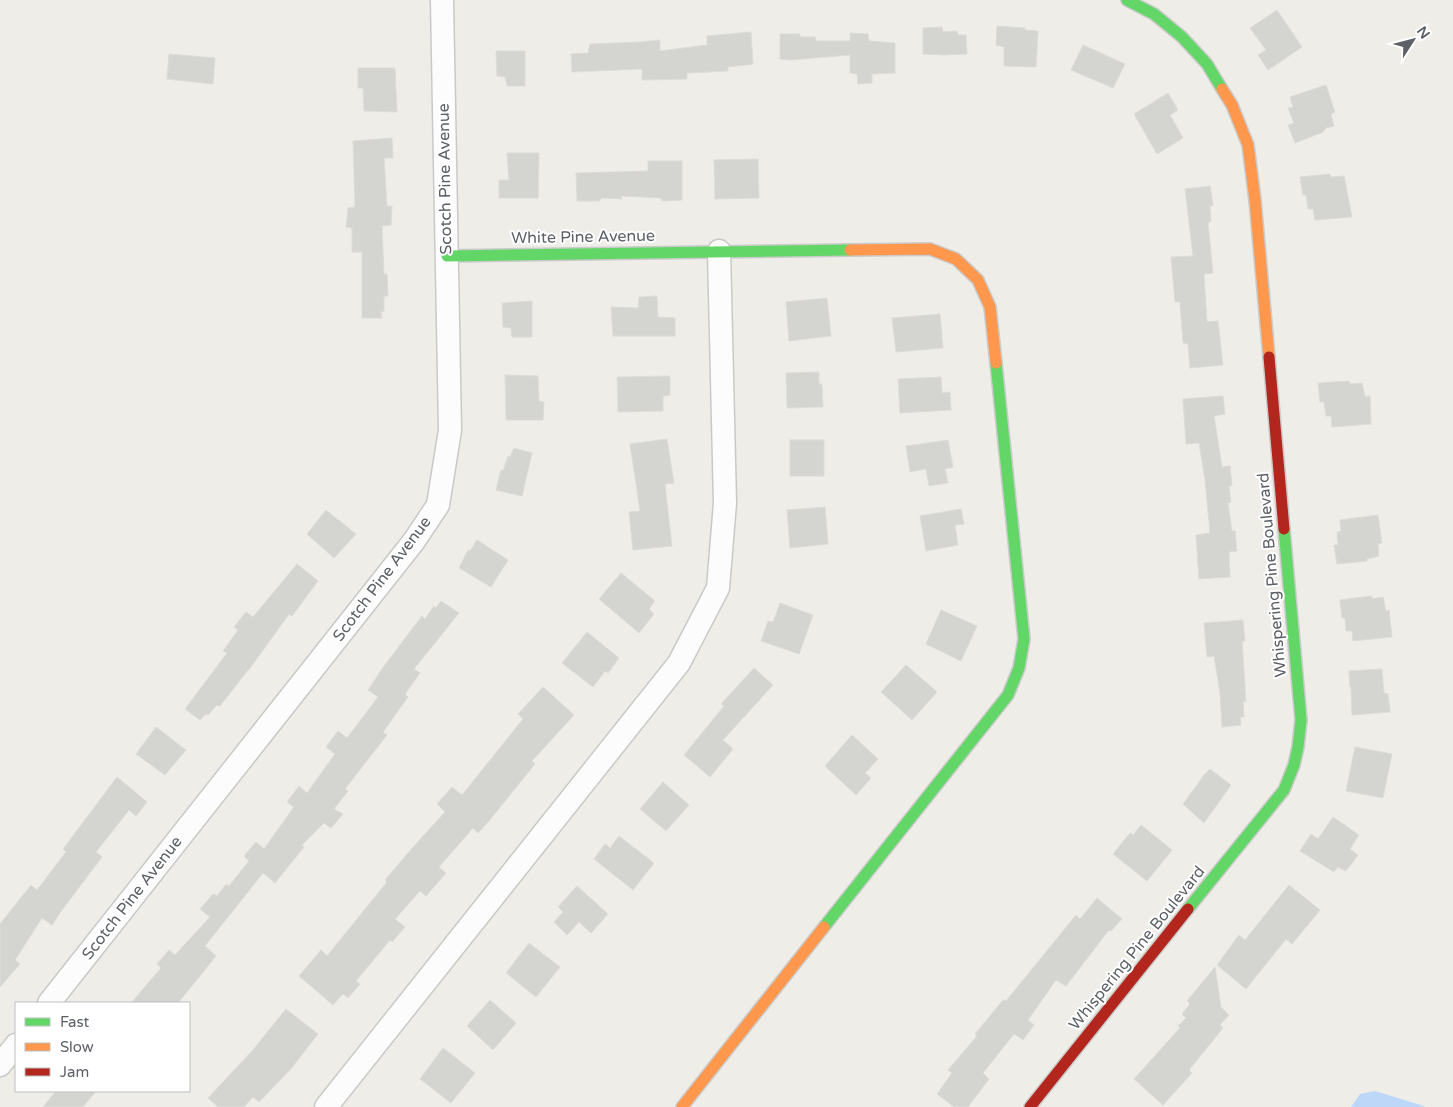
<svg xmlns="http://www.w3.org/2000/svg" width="1453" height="1107" font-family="'Varela Round',sans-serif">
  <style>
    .water { fill: #bcd7f8 }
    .building { fill: #d4d4d1; stroke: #dddcd8 }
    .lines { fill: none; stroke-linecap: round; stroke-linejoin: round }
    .street-casing { stroke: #c9cac8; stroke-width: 25 }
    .fast-casing { stroke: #cacbca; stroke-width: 14 }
    .slow-casing { stroke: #cacbca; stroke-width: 14 }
    .jam-casing { stroke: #cacbca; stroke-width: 14 }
    .street { stroke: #fcfcfc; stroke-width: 22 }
    .fast { stroke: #63d668; stroke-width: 11 }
    .slow { stroke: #ff974d; stroke-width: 11 }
    .jam { stroke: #b3261e; stroke-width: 11 }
    .labels { text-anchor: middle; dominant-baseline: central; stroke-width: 4; stroke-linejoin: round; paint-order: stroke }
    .street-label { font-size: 16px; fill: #5d6066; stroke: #fff }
  </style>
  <rect width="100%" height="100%" fill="#eeede8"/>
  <polygon class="water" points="1375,1091 1424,1106 1425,1107 1351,1107 1360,1094"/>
  <g class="building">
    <polygon points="1277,10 1302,47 1268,70 1258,55 1266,50 1250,28"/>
    <polygon points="997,26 1025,28 1025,30 1038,31 1036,67 1004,66 1004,47 996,45"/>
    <polygon points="942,27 943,32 957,31 958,35 966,35 967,54 944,55 923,54 923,28"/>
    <polygon points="751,32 753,64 728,67 728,71 687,73 687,79 642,80 642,69 572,72 571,54 588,53 590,44 640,42 660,40 660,51 707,45 707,36"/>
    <polygon points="850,33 868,34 869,41 895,43 895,73 872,74 872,83 858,84 857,74 850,73 850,55 791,60 780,59 780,34 800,34 800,37 815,37 816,41 850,41"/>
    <polygon points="1083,45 1125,64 1113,88 1071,70"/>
    <polygon points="496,51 525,51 525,86 507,86 505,77 497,76"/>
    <polygon points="169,54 215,58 213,84 167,79"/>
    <polygon points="358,68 395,68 397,112 364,111 363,88 358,88"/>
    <polygon points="1326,85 1335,112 1331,114 1334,126 1326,128 1323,132 1295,143 1288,125 1294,123 1288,108 1293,107 1290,97"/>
    <polygon points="1168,93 1178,110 1170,115 1183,138 1157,154 1134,114"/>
    <polygon points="392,138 393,158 384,158 387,206 392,206 391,225 382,226 384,274 387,274 388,296 384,296 384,311 381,312 382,318 362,318 362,252 352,252 352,228 346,227 348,208 355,207 353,141"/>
    <polygon points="507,153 539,153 538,198 499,198 499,180 509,180"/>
    <polygon points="758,159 759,198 715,199 714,160"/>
    <polygon points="648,161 682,161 682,200 662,201 661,198 621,196 622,199 602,198 599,201 577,201 576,173 648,171"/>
    <polygon points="1330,174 1331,177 1344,176 1352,217 1315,220 1313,209 1308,209 1306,195 1303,195 1300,177"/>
    <polygon points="1210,186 1213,205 1210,207 1211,221 1208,223 1213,273 1204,274 1207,322 1218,321 1223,365 1190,368 1188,344 1183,343 1180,302 1175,302 1171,257 1193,256 1185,189"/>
    <polygon points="657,296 658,317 675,318 675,336 613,336 611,307 638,308 639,297"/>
    <polygon points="827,298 831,336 789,341 786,302"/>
    <polygon points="532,301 532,337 512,337 511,328 503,327 502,303"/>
    <polygon points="940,314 943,348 896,352 892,318"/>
    <polygon points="819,372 819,384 822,384 823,407 787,408 786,373"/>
    <polygon points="505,375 538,376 539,401 544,402 543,420 506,420"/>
    <polygon points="670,376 670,395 663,396 663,411 618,412 617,377"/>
    <polygon points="941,377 942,393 950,392 951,410 900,413 898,379"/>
    <polygon points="1349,381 1350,384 1362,383 1365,397 1370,396 1371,424 1332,427 1331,416 1326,416 1324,402 1320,402 1318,383"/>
    <polygon points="1223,396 1225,414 1214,416 1222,467 1230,466 1232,485 1229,487 1231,502 1228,503 1232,531 1235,531 1237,551 1229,552 1230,577 1199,579 1196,535 1210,533 1205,480 1199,443 1186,444 1183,399"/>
    <polygon points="667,439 674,483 665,484 672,546 633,550 629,512 640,511 630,444"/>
    <rect x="790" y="440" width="34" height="36"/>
    <polygon points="948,440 953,467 945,469 948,483 929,486 926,469 910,472 906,446"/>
    <polygon points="514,448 532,453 522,496 496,490 501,470 503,471 508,456 510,457"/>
    <polygon points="825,507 828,544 790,548 787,510"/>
    <polygon points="961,509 964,524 955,525 958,545 926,551 920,516"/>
    <polygon points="326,510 356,534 334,558 307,534"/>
    <polygon points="1378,515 1382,543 1378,544 1379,556 1367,559 1367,561 1337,564 1334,545 1338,545 1337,532 1341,531 1340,520"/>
    <polygon points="477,540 508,560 491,587 459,568 468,550 470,551"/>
    <polygon points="297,564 318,581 292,616 289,614 248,671 248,670 220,706 217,705 208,715 206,714 200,720 185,709 227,653 223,651 238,630 234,627 246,612 253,617"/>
    <polygon points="621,573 655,601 649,609 654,614 639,633 599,599"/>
    <polygon points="1372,596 1372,599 1383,597 1386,611 1389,610 1392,637 1353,641 1352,631 1346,631 1345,618 1342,618 1340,600"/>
    <polygon points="441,601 459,613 414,669 420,673 405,694 408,697 383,732 387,735 345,789 348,791 334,809 343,814 331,828 324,823 302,845 304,847 275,883 263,873 205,946 216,956 178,1003 131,1003 161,968 157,964 169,950 175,955 210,917 200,909 213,894 217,896 226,884 229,886 249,861 244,856 256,842 264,849 294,807 287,802 299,786 307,793 335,754 326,747 338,731 347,738 378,697 368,690 384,666 422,616 425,619 434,606 436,608"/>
    <polygon points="780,603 813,615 799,654 761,641 768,621 773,622"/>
    <polygon points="941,610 977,626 961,661 926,644"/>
    <polygon points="1243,620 1245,641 1242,641 1246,702 1243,701 1244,717 1240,717 1241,725 1222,727 1220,693 1214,656 1207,657 1204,623"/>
    <polygon points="587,632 619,658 608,673 605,671 593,687 562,663"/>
    <polygon points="906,665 937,692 912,720 881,692"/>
    <polygon points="754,668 773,685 723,740 733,749 710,777 684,755 724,706 721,704"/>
    <polygon points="1382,669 1384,693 1388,694 1390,712 1352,715 1351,687 1350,687 1349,671"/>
    <polygon points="543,687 574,715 532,761 535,764 489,821 478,833 473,828 439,867 446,873 426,896 420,891 395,919 405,927 392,942 390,940 356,981 360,984 348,998 343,994 333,1005 299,976 321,950 327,956 387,882 385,880 414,846 445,812 437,804 452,787 462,795 523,719 518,714"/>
    <polygon points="156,727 186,750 165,775 136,754"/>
    <polygon points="852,735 878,759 865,773 871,778 856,795 825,766"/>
    <polygon points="1355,747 1392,754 1383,798 1346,791"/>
    <polygon points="1210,769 1231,785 1204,823 1183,804 1204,775"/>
    <polygon points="117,777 147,802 136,816 129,810 96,852 102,857 62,910 52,925 42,918 15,960 20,964 0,987 0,924 31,885 37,890 66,852 63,849"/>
    <polygon points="663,782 689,805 666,831 640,809"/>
    <polygon points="1333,817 1359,835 1350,849 1358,855 1346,871 1338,867 1334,872 1300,851 1311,834 1318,839"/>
    <polygon points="1141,825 1172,850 1147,881 1113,854 1130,833 1133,835"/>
    <polygon points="619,836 654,863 633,890 594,859 605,844 610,848"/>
    <polygon points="1289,885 1320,910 1292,944 1286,939 1246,989 1217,965 1239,935 1245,940"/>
    <polygon points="577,886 608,914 591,933 579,922 567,935 554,922 563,912 558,907"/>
    <polygon points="1097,898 1122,919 1111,931 1109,930 1066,986 1056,980 1028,1020 1034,1025 1023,1040 1014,1034 983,1073 989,1079 968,1107 954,1107 937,1094 952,1073 948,1070 977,1036 975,1034 1003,1000 1006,1001 1076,915 1080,919"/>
    <polygon points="529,943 560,967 536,997 506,973"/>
    <polygon points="1215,967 1221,1007 1229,1015 1220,1025 1223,1028 1189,1070 1192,1073 1163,1105 1134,1079 1180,1028 1178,1026 1186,1018 1182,1014 1190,1004 1187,1001"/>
    <polygon points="490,1000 516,1023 493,1050 467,1026"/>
    <polygon points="286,1009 318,1034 290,1070 259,1102 253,1097 244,1107 218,1107 208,1098 252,1051"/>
    <polygon points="443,1048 475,1073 451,1103 420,1079"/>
    <polygon points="56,1091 96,1091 83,1107 43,1107"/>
  </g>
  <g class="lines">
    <defs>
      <g id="street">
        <polyline points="49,1003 414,541 438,505 450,430 442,0"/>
        <polyline points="0,1065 16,1045"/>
        <polyline points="326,1107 679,663 718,588 725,503 719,251"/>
      </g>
      <g id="fast">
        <polyline points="1127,0 1154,14 1182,37 1207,64 1222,89"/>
        <polyline points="447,256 850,250"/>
        <polyline points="1188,909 1284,790 1294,765 1298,747 1301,720 1284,529"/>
        <polyline points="824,927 1008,695 1019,668 1024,639 996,363"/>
      </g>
      <g id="slow">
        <polyline points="1222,89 1232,105 1248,145 1255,200 1269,357"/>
        <polyline points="850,250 930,249 956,259 978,280 990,307 996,363"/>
        <polyline points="682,1107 824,927"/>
      </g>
      <g id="jam">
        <polyline points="1269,357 1284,529"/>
        <polyline points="1030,1107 1188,909"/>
      </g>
    </defs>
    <use href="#street" class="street-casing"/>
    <use href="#fast" class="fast-casing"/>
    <use href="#slow" class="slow-casing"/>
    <use href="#jam" class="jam-casing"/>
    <use href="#street" class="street"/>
    <use href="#fast" class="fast"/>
    <use href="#slow" class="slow"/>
    <use href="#jam" class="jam"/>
  </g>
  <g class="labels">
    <g class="street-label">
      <text transform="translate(445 179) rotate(-91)">Scotch Pine Avenue</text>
      <text transform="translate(583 237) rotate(-1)">White Pine Avenue</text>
      <text transform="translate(1272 575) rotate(-95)">Whispering Pine Boulevard</text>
      <text transform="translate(382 579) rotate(-53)">Scotch Pine Avenue</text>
      <text transform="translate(132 898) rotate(-52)">Scotch Pine Avenue</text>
      <text transform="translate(1137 948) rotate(-51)">Whispering Pine Boulevard</text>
    </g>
  </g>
  <rect x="15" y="1002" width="175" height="90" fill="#ffffff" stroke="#bebfc2"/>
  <rect x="25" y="1018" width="25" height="8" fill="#63d668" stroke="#bebfc2"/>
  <text x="60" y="1027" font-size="15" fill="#5d6066">Fast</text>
  <rect x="25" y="1043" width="25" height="8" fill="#ff974d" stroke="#bebfc2"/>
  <text x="60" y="1052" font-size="15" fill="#5d6066">Slow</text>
  <rect x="25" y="1068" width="25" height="8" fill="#b3261e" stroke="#bebfc2"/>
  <text x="60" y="1077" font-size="15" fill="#5d6066">Jam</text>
  <g transform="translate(1413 40) rotate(54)" stroke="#ffffff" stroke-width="4" paint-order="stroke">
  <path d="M0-4L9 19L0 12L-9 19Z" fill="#5d6066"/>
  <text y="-8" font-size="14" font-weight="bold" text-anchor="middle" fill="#5d6066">N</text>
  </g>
</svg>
